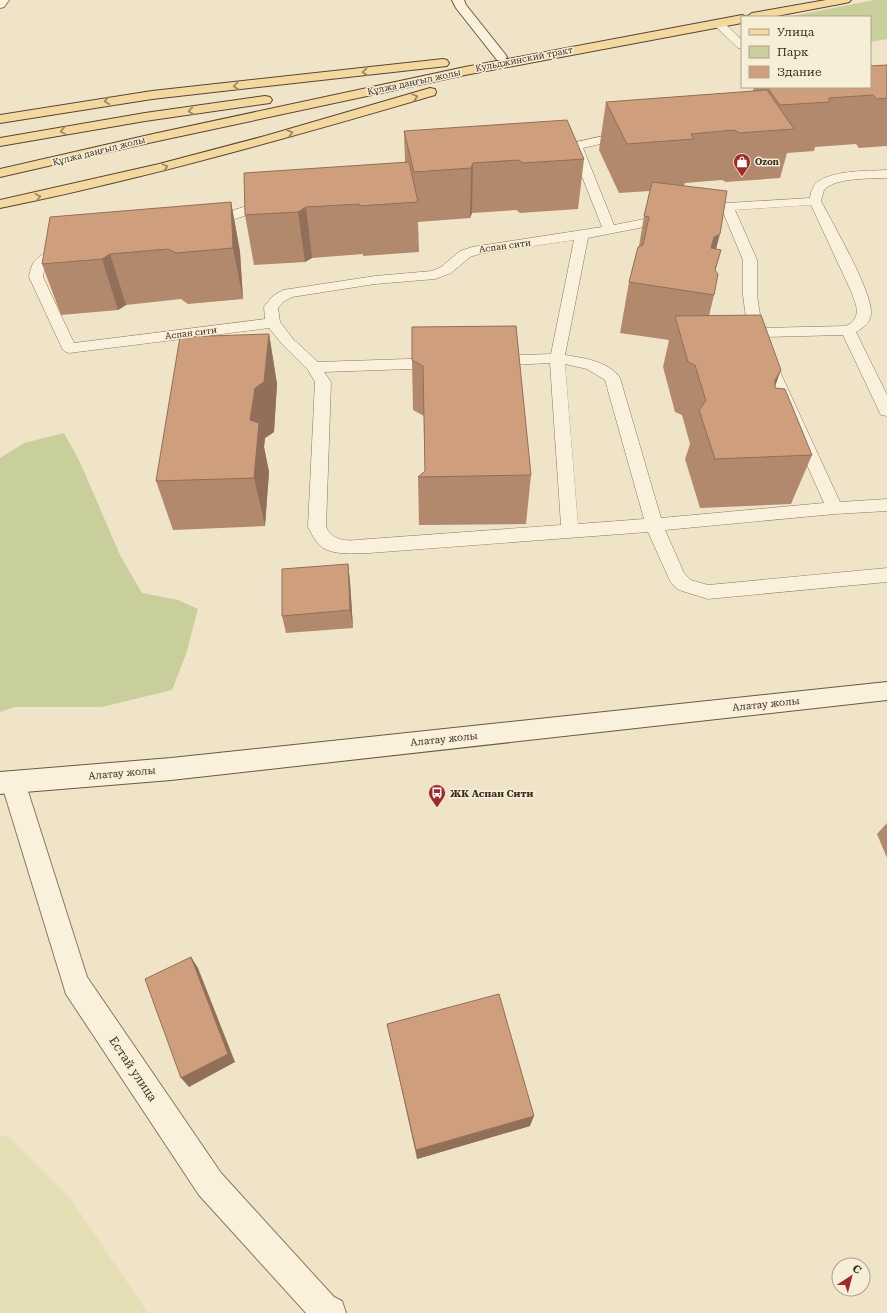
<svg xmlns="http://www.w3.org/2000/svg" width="887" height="1313" font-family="'Roboto Serif',serif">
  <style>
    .farmland { fill: #e6deb5 }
    .green { fill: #c9cf9b }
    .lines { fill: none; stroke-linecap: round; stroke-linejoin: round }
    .lane-casing { stroke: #8d765c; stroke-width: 1 }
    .street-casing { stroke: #8d765c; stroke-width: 2 }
    .secondary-casing { stroke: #6f573f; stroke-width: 2 }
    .primary-casing { stroke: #5b4430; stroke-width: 2 }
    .lane { fill: #faf1dc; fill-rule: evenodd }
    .street { fill: #faf1dc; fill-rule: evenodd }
    .secondary { fill: #faf1dc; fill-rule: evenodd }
    .primary { fill: #f3d9a0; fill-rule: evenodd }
    .wall { fill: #b2896c }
    .shaded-wall { fill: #916f58 }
    .building { fill: #cf9f7d; stroke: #916f58 }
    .oneway { stroke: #988460 }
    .labels { text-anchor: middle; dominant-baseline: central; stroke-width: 3; stroke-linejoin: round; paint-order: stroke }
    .far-street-label { font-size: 9px; fill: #3d2e20; stroke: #f7eed8 }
    .far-poi-label { font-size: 9px; font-weight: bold; fill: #3d2e20; stroke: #f7eed8; text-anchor: start }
    .street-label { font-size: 10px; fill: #3d2e20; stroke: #f7eed8 }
    .poi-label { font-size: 10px; font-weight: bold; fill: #3d2e20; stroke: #f7eed8; text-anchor: start }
    .near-street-label { font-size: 12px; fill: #3d2e20; stroke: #f7eed8 }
  </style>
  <rect width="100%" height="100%" fill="#f0e4c8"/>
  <polygon class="farmland" points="0,1135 8,1137 72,1201 148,1313 0,1313"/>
  <g class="green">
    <polygon points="874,0 887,0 887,39 870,42 870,17 787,17"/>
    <polygon points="64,433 79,460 121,557 142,593 178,600 198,609 186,654 172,690 102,707 15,707 0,712 0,458 24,443"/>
  </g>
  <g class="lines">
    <defs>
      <g id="lane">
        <polygon points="718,20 722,21 742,40 742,49 738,48 714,25 713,23"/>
        <path d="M626,131l4,2 2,2 -2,2 -47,11 31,77 55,-11 5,1 1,3 -1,3 -5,1 -81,16 -23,117c18,3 44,6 55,23l41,140 163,-15 -76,-170 -5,-38v-35l-20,-48 -24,4 -5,-1 -1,-3 1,-3 33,-6 83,-5c1,-7 3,-13 9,-17 16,-11 49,-10 68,-11v8c-17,1 -51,-1 -63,12l-3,11c12,23 51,90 50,112 0,9 -8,15 -15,19l31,63v21l-6,-1 -2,-4 -36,-76 -79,2 76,165 47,-3v12l-52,3 -170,16 19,43 7,7 17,5 179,-17v14l-179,17 -29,-9 -8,-7 -23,-51 -279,21c-17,0 -42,4 -53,-12 -3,-4 -5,-9 -8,-14l7,-145 -7,-12 -25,-25 -14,-17 -200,25 -5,-2 -2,-3 -33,-71c1,-5 2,-11 5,-15 8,-10 24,-17 37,-14l2,3 -2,3 -13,2 -13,10 -2,11 31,66 191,-24 -1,-12 9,-11 10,-6 92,-14 57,-5 9,-4 19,-16 12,-4 130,-20 -32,-81 2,-3zM811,205l40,86c5,14 12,26 -5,35l-84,2 -5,-33v-35l-22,-50zM574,240l-23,114 -58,2 -5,2 -2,3 2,3 5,2 57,-3 11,162 -192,14c-17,1 -34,6 -43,-12l5,-145 -7,-10 114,-4 5,-2 2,-3 -2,-3 -5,-2 -120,4 -25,-23 -13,-17 -2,-14 5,-6 9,-5 83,-13 60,-5 16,-6 19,-16 9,-3zM565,364l22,5 18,11 39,139 -66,5z"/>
        <polygon points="269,203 274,204 275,207 274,210 250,214 208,228 203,227 202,224 203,221 243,207"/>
      </g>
      <g id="street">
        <polygon points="0,0 9,0 4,7 0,8"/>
        <polygon points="13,771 21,774 25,782 87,977 221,1173 334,1297 342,1301 346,1313 306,1313 199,1195 66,994 1,782 5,774"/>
      </g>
      <g id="secondary">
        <polygon points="452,0 464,0 466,5 505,54 507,57 505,60 497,60 456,8"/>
        <polygon points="887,682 887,700 171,780 0,794 0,772 171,758"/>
      </g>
      <g id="primary">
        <polygon points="826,0 851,0 849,2 845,3 771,17 742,17 742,23 465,75 153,142 0,177 0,169 153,134 465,67 742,15 746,17 752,13"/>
        <polygon points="443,59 447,60 449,63 447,66 152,99 0,123 0,115 152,91"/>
        <path d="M430,88l5,1 1,3 -1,3c-144,42 -288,83 -435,113v-8l159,-36 106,-28z"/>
        <polygon points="265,96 270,97 272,100 270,103 145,121 0,146 0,138 145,113"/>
      </g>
    </defs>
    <use href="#lane" class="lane-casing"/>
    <use href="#street" class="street-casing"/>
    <use href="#secondary" class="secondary-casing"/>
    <use href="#primary" class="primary-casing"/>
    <use href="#lane" class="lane"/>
    <use href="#street" class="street"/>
    <use href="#secondary" class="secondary"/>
    <use href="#primary" class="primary"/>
  </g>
  <g class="wall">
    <polygon points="887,65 887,146 859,148 856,144 815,147 814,151 787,153 780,178 726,182 722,180 685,183 684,186 716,249 721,250 715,271 714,295 709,316 775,387 812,455 791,504 700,508 685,459 690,444 682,415 675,412 663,367 669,340 620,333 629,282 639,246 644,216 650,191 619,193 599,150 606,102 753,91 754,87 870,87"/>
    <polygon points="404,131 584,159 578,209 520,213 516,210 472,213 470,218 418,222 419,252 363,256 363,254 312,258 305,262 254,265 245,215 405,162"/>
    <polygon points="231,202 240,252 243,299 188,304 181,299 126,305 118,310 61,315 42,264"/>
    <polygon points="412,327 531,475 526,524 419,525 418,477 425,471 424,416 413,410 412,360"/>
    <polygon points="269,334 277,384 274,432 265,438 264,447 269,472 265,526 173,530 156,481"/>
    <polygon points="348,564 350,582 353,628 286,633 282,616"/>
    <polygon points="887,823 887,858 877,834"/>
    <polygon points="387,1024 530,1126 417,1159"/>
  </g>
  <g class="shaded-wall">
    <polygon points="473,163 472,213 470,218 471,168"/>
    <polygon points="231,202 240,252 243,299 233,248"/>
    <polygon points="306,207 312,258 305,262 298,212"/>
    <polygon points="720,234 707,284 711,248 714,237"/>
    <polygon points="110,254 126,305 118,310 102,259"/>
    <polygon points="269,334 277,384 274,432 265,438 264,447 269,472 265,526 254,478 250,420 255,388"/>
    <polygon points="781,370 763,420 775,380"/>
    <polygon points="348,564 350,582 353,628 350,610"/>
    <polygon points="191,957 198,968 235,1062 189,1087 181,1078"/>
    <polygon points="534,1116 530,1126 417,1159 416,1150"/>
  </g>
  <g class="building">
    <polygon points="887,65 887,98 877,99 873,95 829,98 829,102 780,105 767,87 870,87 870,66"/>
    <polygon points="767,90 794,129 739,133 734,130 691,134 694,139 627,144 606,102"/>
    <polygon points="567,120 584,159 523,163 519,160 473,163 471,168 414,172 404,131"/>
    <polygon points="409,162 418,202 359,206 359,204 306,207 298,212 245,215 244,173"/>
    <polygon points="652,182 727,191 720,234 714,237 711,248 721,250 715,270 718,274 714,295 629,282 638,247 643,245 649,217 644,216"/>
    <polygon points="231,202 233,248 176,253 168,249 110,254 102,259 42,264 50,217"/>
    <polygon points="761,315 781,370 775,380 775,388 785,389 812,455 715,459 699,410 706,401 695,365 688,362 675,316"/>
    <polygon points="516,326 531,475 418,477 425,471 423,366 412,360 412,327"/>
    <polygon points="269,334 264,382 255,388 250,420 259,423 254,478 156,481 180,337"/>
    <polygon points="348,564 350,610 282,616 282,569"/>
    <polygon points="191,957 228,1054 181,1078 145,979"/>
    <polygon points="499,994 534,1116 416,1150 387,1024"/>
  </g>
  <defs><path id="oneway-chevron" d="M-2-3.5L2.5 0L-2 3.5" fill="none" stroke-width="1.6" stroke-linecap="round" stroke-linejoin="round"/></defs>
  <g class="oneway">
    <use href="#oneway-chevron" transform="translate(365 72) rotate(174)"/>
    <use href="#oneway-chevron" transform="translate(236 86) rotate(174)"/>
    <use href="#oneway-chevron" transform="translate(415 97) rotate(-17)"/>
    <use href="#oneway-chevron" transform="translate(107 101) rotate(172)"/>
    <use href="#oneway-chevron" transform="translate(191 111) rotate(172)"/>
    <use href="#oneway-chevron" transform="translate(63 131) rotate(170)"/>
    <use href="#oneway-chevron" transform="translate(290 133) rotate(-16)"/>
    <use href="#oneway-chevron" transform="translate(165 167) rotate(-15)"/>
    <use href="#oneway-chevron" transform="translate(38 197) rotate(-11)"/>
  </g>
  <defs>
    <symbol id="shop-pin" viewBox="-11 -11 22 30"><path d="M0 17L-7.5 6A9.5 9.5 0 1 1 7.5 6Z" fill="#9e2a2b" stroke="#f7eed8"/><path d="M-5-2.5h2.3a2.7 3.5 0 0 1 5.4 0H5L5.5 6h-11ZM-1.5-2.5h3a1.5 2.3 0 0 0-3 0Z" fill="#fff"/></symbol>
    <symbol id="bus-pin" viewBox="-11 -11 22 30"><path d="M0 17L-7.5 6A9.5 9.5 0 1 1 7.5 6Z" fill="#9e2a2b" stroke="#f7eed8"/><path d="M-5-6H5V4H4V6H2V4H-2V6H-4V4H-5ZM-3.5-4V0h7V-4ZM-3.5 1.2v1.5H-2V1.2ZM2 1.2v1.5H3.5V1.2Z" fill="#fff"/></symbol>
  </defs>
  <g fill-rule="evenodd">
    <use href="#shop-pin" x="732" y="152" width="20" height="27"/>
    <use href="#bus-pin" x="427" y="783" width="20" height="27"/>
  </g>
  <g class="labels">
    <g class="far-street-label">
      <text transform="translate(524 59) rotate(-11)">Кульджинский тракт</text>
      <text transform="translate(414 82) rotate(-12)">Құлжа даңғыл жолы</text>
      <text transform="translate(99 151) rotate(-14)">Құлжа даңғыл жолы</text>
      <text transform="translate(505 246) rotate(-8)">Аспан сити</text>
      <text transform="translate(191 333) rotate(-7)">Аспан сити</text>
    </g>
    <g class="far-poi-label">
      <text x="755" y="162">Ozon</text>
    </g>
    <g class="street-label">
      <text transform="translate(766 704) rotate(-6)">Алатау жолы</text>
      <text transform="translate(444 739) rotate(-6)">Алатау жолы</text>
      <text transform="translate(122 773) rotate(-5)">Алатау жолы</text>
    </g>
    <g class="poi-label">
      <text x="450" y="793">ЖК Аспан Сити</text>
    </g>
    <g class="near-street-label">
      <text transform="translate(133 1069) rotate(56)">Естай улица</text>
    </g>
  </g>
  <rect x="741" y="16" width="130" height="72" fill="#f7eed8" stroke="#ada18e"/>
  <rect x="749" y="29" width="20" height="6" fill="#f3d9a0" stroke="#ada18e"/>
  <text x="777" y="36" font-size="12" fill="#3d2e20">Улица</text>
  <rect x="749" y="46" width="20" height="12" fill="#c9cf9b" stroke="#ada18e"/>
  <text x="777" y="56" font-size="12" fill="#3d2e20">Парк</text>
  <rect x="749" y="66" width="20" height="12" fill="#cf9f7d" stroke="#ada18e"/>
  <text x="777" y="76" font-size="12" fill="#3d2e20">Здание</text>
  <g transform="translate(851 1277) rotate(36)"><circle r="19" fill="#f7eed8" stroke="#ada18e"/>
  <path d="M0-3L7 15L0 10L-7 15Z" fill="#9e2a2b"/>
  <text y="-6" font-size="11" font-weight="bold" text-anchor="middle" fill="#3d2e20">С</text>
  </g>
</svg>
